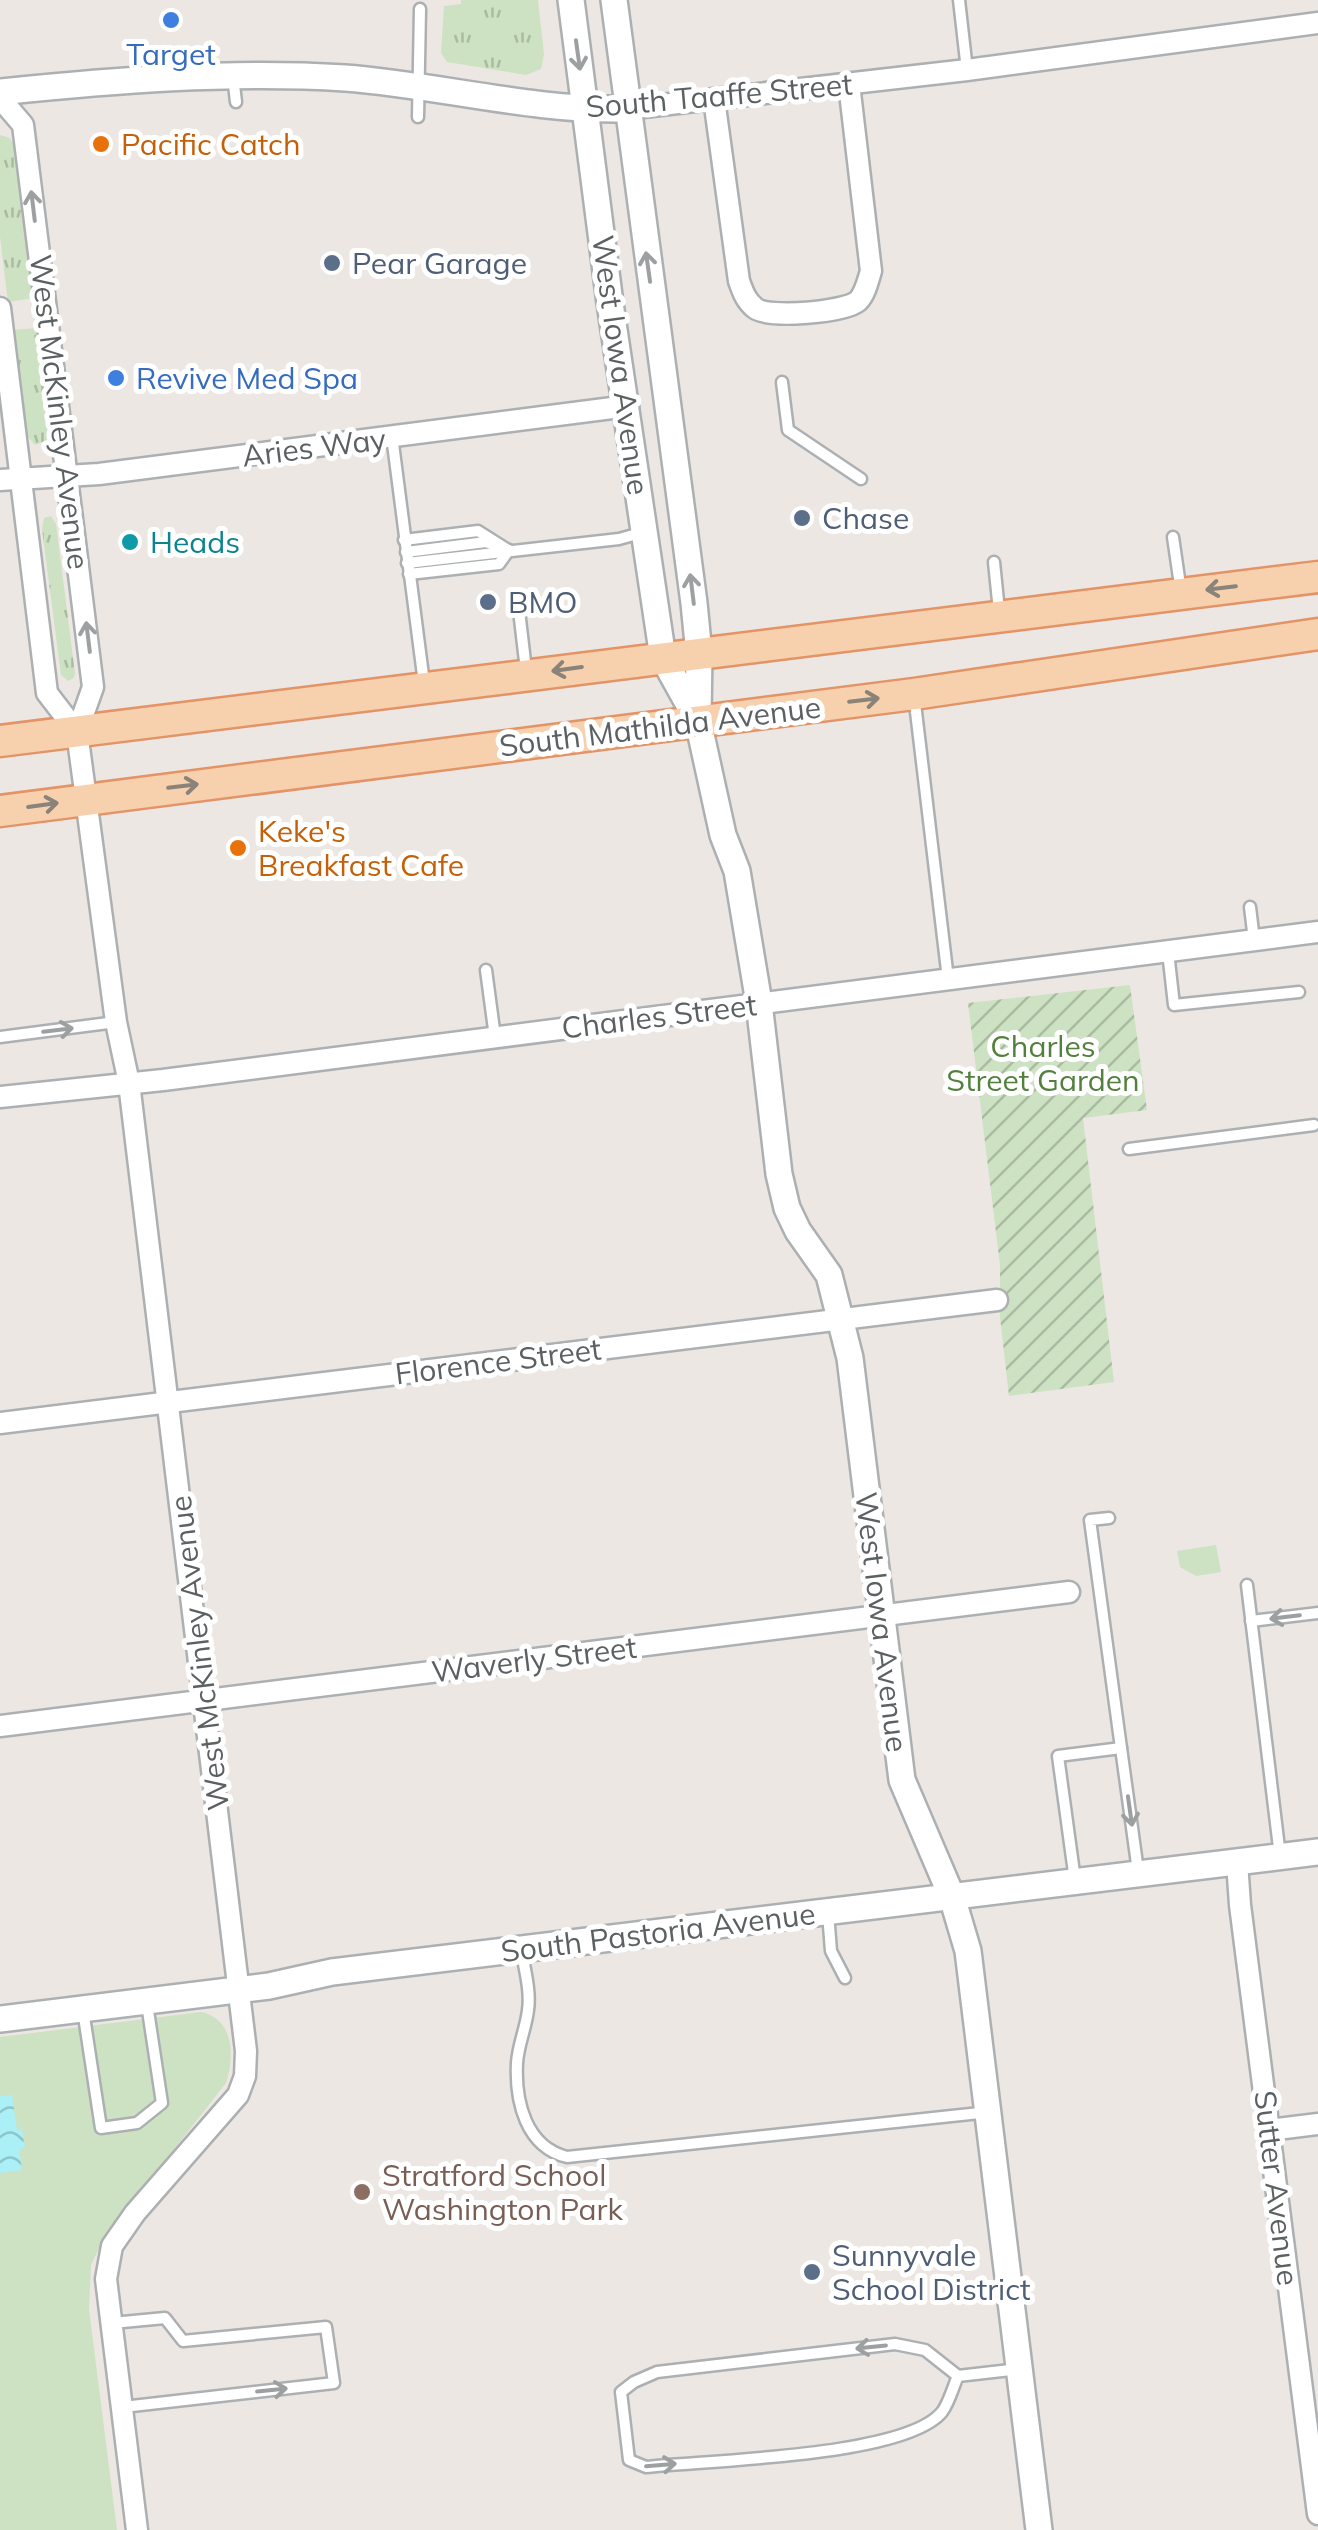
<svg xmlns="http://www.w3.org/2000/svg" width="1318" height="2530" font-family="Mulish,sans-serif">
  <style>
    .grass { fill: url(#grass-tufts) }
    .park { fill: #cde2c2 }
    .garden { fill: url(#garden-furrows) }
    .water { fill: url(#water-waves) }
    .lines { fill: none; stroke-linecap: round; stroke-linejoin: round }
    .service-casing { stroke: #acb0b2; stroke-width: 15 }
    .minor-casing { stroke: #acb0b2; stroke-width: 25 }
    .tertiary-casing { stroke: #acb0b2; stroke-width: 30 }
    .primary-casing { stroke: #e39366; stroke-width: 35 }
    .service { stroke: #fff; stroke-width: 10 }
    .minor { stroke: #fff; stroke-width: 20 }
    .tertiary { stroke: #fff; stroke-width: 25 }
    .primary { stroke: #f7d1ae; stroke-width: 30 }
    .oneway { stroke: #9da0a1 }
    .oneway2 { stroke: #8a8379 }
    .shop-dot { fill: #3f7fe0; stroke: #fff; stroke-width: 4 }
    .food-dot { fill: #e8710a; stroke: #fff; stroke-width: 4 }
    .service-dot { fill: #5c6f8a; stroke: #fff; stroke-width: 4 }
    .culture-dot { fill: #0f9aa8; stroke: #fff; stroke-width: 4 }
    .education-dot { fill: #8d6e63; stroke: #fff; stroke-width: 4 }
    .labels { text-anchor: middle; dominant-baseline: central; stroke-width: 10; stroke-linejoin: round; paint-order: stroke }
    .shop-label { font-size: 30px; fill: #366cbe; stroke: #fff }
    .street-label { font-size: 30px; fill: #5b6162; stroke: #fff }
    .food-label { font-size: 30px; fill: #c56008; stroke: #fff; text-anchor: start }
    .service-label { font-size: 30px; fill: #4e5e75; stroke: #fff; text-anchor: start }
    .culture-label { font-size: 30px; fill: #0d838f; stroke: #fff; text-anchor: start }
    .park-label { font-size: 30px; fill: #52803d; stroke: #fff }
    .education-label { font-size: 30px; fill: #785e54; stroke: #fff; text-anchor: start }
  </style>
  <defs>
    <pattern id="grass-tufts" width="24" height="20" patternUnits="userSpaceOnUse" patternTransform="scale(2.5)"><rect width="24" height="20" fill="#cde2c2"/><path d="M3 7l-1-3M5 7V3M7 7l1-3M15 17l-1-3M17 17v-4M19 17l1-3" fill="none" stroke="#a9bba1"/></pattern>
    <pattern id="garden-furrows" width="10" height="10" patternUnits="userSpaceOnUse" patternTransform="scale(2.5)"><rect width="10" height="10" fill="#cde2c2"/><path d="M-1 1l2-2M0 10L10 0M9 11l2-2" fill="none" stroke="#a9bba1"/></pattern>
    <pattern id="water-waves" width="16" height="10" patternUnits="userSpaceOnUse" patternTransform="scale(2.5)"><rect width="16" height="10" fill="#aaf0f6"/><path d="M0 5q4-4 8 0t8 0" fill="none" stroke="#8dc6cb"/></pattern>
  </defs>
  <rect width="100%" height="100%" fill="#ece7e3"/>
  <g class="grass">
    <polygon points="461,0 538,0 544,54 541,69 526,75 447,62 441,53 444,6 461,4"/>
    <polygon points="0,135 10,138 15,148 34,298 8,302 0,237"/>
    <polygon points="37,328 51,431 47,440 35,445 24,432 12,330"/>
    <polygon points="51,516 56,524 75,673 74,678 68,681 61,675 42,529 44,518"/>
  </g>
  <g class="park">
    <polygon points="1216,1545 1221,1572 1196,1576 1180,1567 1177,1551"/>
    <path d="M201,2012c33,7 34,44 25,71l-123,157 -12,25 -2,44 28,221h-117v-493z"/>
  </g>
  <polygon class="garden" points="1130,985 1147,1110 1083,1118 1114,1382 1009,1396 1000,1317 1000,1265 968,1003"/>
  <polygon class="water" points="12,2095 17,2130 22,2130 25,2148 19,2149 22,2170 0,2173 0,2096"/>
  <g class="lines">
    <defs>
      <g id="service">
        <polyline points="959,0 967,70"/>
        <polyline points="233,76 236,102"/>
        <polyline points="418,117 420,9"/>
        <polyline points="782,382 788,430 861,479"/>
        <polyline points="392,436 424,683"/>
        <polyline points="1173,537 1181,592"/>
        <polyline points="404,540 478,531 508,550"/>
        <polyline points="406,552 486,542 494,545"/>
        <polyline points="994,562 999,611"/>
        <polyline points="407,563 619,539 644,532"/>
        <polyline points="409,574 499,564 509,550"/>
        <polyline points="518,602 526,670"/>
        <polyline points="914,695 948,979"/>
        <polyline points="1250,907 1254,940"/>
        <polyline points="1168,952 1174,1005 1299,992"/>
        <polyline points="486,970 495,1037"/>
        <polyline points="0,1037 116,1022"/>
        <polyline points="1129,1149 1314,1125"/>
        <polyline points="1247,1585 1280,1856"/>
        <polyline points="1251,1621 1318,1613"/>
        <polyline points="1121,1748 1138,1871"/>
        <polyline points="1075,1880 1058,1756 1121,1748 1090,1520 1109,1518"/>
        <polyline points="828,1913 831,1951 845,1978"/>
        <path d="M521,1948c3,19 10,43 7,62 -2,18 -10,35 -11,53 -2,39 9,84 50,94l422,-45"/>
        <polyline points="83,2010 101,2128 137,2123 162,2103 147,2004"/>
        <polyline points="112,2323 165,2318 183,2341 326,2327 334,2383 123,2407"/>
        <path d="M958,2376c-5,11 -9,27 -16,36 -37,45 -233,48 -296,55l-17,-7 -8,-68 13,-10 23,-10 238,-28 30,6 33,26 61,-7"/>
      </g>
      <g id="minor">
        <polyline points="0,98 23,125 93,687 77,732 116,1022 129,1083 246,2051 245,2076 238,2095 135,2213 112,2246 106,2279 137,2530"/>
        <path d="M714,99l25,182c4,11 7,20 16,27 14,11 90,4 103,-7 7,-7 10,-20 13,-30l-22,-187"/>
        <polyline points="626,109 967,70 1318,23"/>
        <polyline points="0,308 47,693 77,732"/>
        <polyline points="0,480 99,474 628,406"/>
        <polyline points="0,1097 163,1080 1318,932"/>
        <polyline points="0,1423 997,1300"/>
        <polyline points="0,1726 1069,1592"/>
        <polyline points="1237,1862 1240,1905 1318,2514"/>
        <polyline points="1269,2130 1318,2124"/>
      </g>
      <g id="tertiary">
        <polyline points="571,0 610,303 663,658 698,721 723,835 737,871 759,1003 779,1174 787,1208 798,1231 829,1275 850,1358 902,1780 952,1897 968,1951 1039,2530"/>
        <polyline points="614,0 694,603 699,654 698,716"/>
        <path d="M0,92c115,-12 229,-21 345,-14 94,7 186,33 281,31"/>
        <polyline points="0,2019 269,1986 332,1972 1318,1852"/>
      </g>
      <g id="primary">
        <polyline points="0,741 1318,577"/>
        <polyline points="0,811 914,694 1318,634"/>
      </g>
    </defs>
    <use href="#service" class="service-casing"/>
    <use href="#minor" class="minor-casing"/>
    <use href="#tertiary" class="tertiary-casing"/>
    <use href="#primary" class="primary-casing"/>
    <use href="#service" class="service"/>
    <use href="#minor" class="minor"/>
    <use href="#tertiary" class="tertiary"/>
    <use href="#primary" class="primary"/>
  </g>
  <defs><path id="oneway-shaft" d="M-6 0H5M1.5-3L5.5 0L1.5 3" fill="none" stroke-width="1.6" stroke-linecap="round" stroke-linejoin="round" transform="scale(2.5)"/></defs>
  <g class="oneway">
    <use href="#oneway-shaft" transform="translate(578 55) rotate(82)"/>
    <use href="#oneway-shaft" transform="translate(33 206) rotate(-97)"/>
    <use href="#oneway-shaft" transform="translate(648 267) rotate(-98)"/>
    <use href="#oneway-shaft" transform="translate(692 589) rotate(-97)"/>
    <use href="#oneway-shaft" transform="translate(88 637) rotate(-97)"/>
    <use href="#oneway-shaft" transform="translate(58 1030) rotate(-7)"/>
    <use href="#oneway-shaft" transform="translate(1285 1617) rotate(173)"/>
    <use href="#oneway-shaft" transform="translate(1130 1811) rotate(82)"/>
    <use href="#oneway-shaft" transform="translate(871 2347) rotate(174)"/>
    <use href="#oneway-shaft" transform="translate(272 2390) rotate(-6)"/>
    <use href="#oneway-shaft" transform="translate(661 2465) rotate(-5)"/>
  </g>
  <g class="oneway2">
    <use href="#oneway-shaft" transform="translate(1221 588) rotate(173)"/>
    <use href="#oneway-shaft" transform="translate(567 669) rotate(172)"/>
    <use href="#oneway-shaft" transform="translate(864 700) rotate(-7)"/>
    <use href="#oneway-shaft" transform="translate(183 786) rotate(-7)"/>
    <use href="#oneway-shaft" transform="translate(43 805) rotate(-8)"/>
  </g>
  <g class="shop-dot">
    <circle cx="171" cy="20" r="10"/>
    <circle cx="116" cy="378" r="10"/>
  </g>
  <g class="food-dot">
    <circle cx="101" cy="144" r="10"/>
    <circle cx="238" cy="848" r="10"/>
  </g>
  <g class="service-dot">
    <circle cx="332" cy="263" r="10"/>
    <circle cx="802" cy="518" r="10"/>
    <circle cx="488" cy="602" r="10"/>
    <circle cx="812" cy="2272" r="10"/>
  </g>
  <circle class="culture-dot" cx="130" cy="542" r="10"/>
  <circle class="education-dot" cx="362" cy="2192" r="10"/>
  <g class="labels">
    <g class="shop-label">
      <text x="171" y="54">Target</text>
      <text x="136" y="378" text-anchor="start">Revive Med Spa</text>
    </g>
    <g class="street-label">
      <text transform="translate(719 95) rotate(-5)">South Taaffe Street</text>
      <text transform="translate(621 365) rotate(82)">West Iowa Avenue</text>
      <text transform="translate(60 412) rotate(83)">West McKinley Avenue</text>
      <text transform="translate(314 447) rotate(-7)">Aries Way</text>
      <text transform="translate(660 726) rotate(-7)">South Mathilda Avenue</text>
      <text transform="translate(659 1016) rotate(-7)">Charles Street</text>
      <text transform="translate(498 1361) rotate(-7)">Florence Street</text>
      <text transform="translate(882 1622) rotate(83)">West Iowa Avenue</text>
      <text transform="translate(199 1653) rotate(-97)">West McKinley Avenue</text>
      <text transform="translate(534 1659) rotate(-7)">Waverly Street</text>
      <text transform="translate(658 1932) rotate(-7)">South Pastoria Avenue</text>
      <text transform="translate(1277 2188) rotate(83)">Sutter Avenue</text>
    </g>
    <g class="food-label">
      <text x="121" y="144">Pacific Catch</text>
      <text x="258" y="831">Keke's<tspan x="258" dy="34">Breakfast Cafe</tspan></text>
    </g>
    <g class="service-label">
      <text x="352" y="263">Pear Garage</text>
      <text x="822" y="518">Chase</text>
      <text x="508" y="602">BMO</text>
      <text x="832" y="2255">Sunnyvale<tspan x="832" dy="34">School District</tspan></text>
    </g>
    <g class="culture-label">
      <text x="150" y="542">Heads</text>
    </g>
    <g class="park-label">
      <text x="1043" y="1046">Charles<tspan x="1043" dy="34">Street Garden</tspan></text>
    </g>
    <g class="education-label">
      <text x="382" y="2175">Stratford School<tspan x="382" dy="34">Washington Park</tspan></text>
    </g>
  </g>
</svg>
